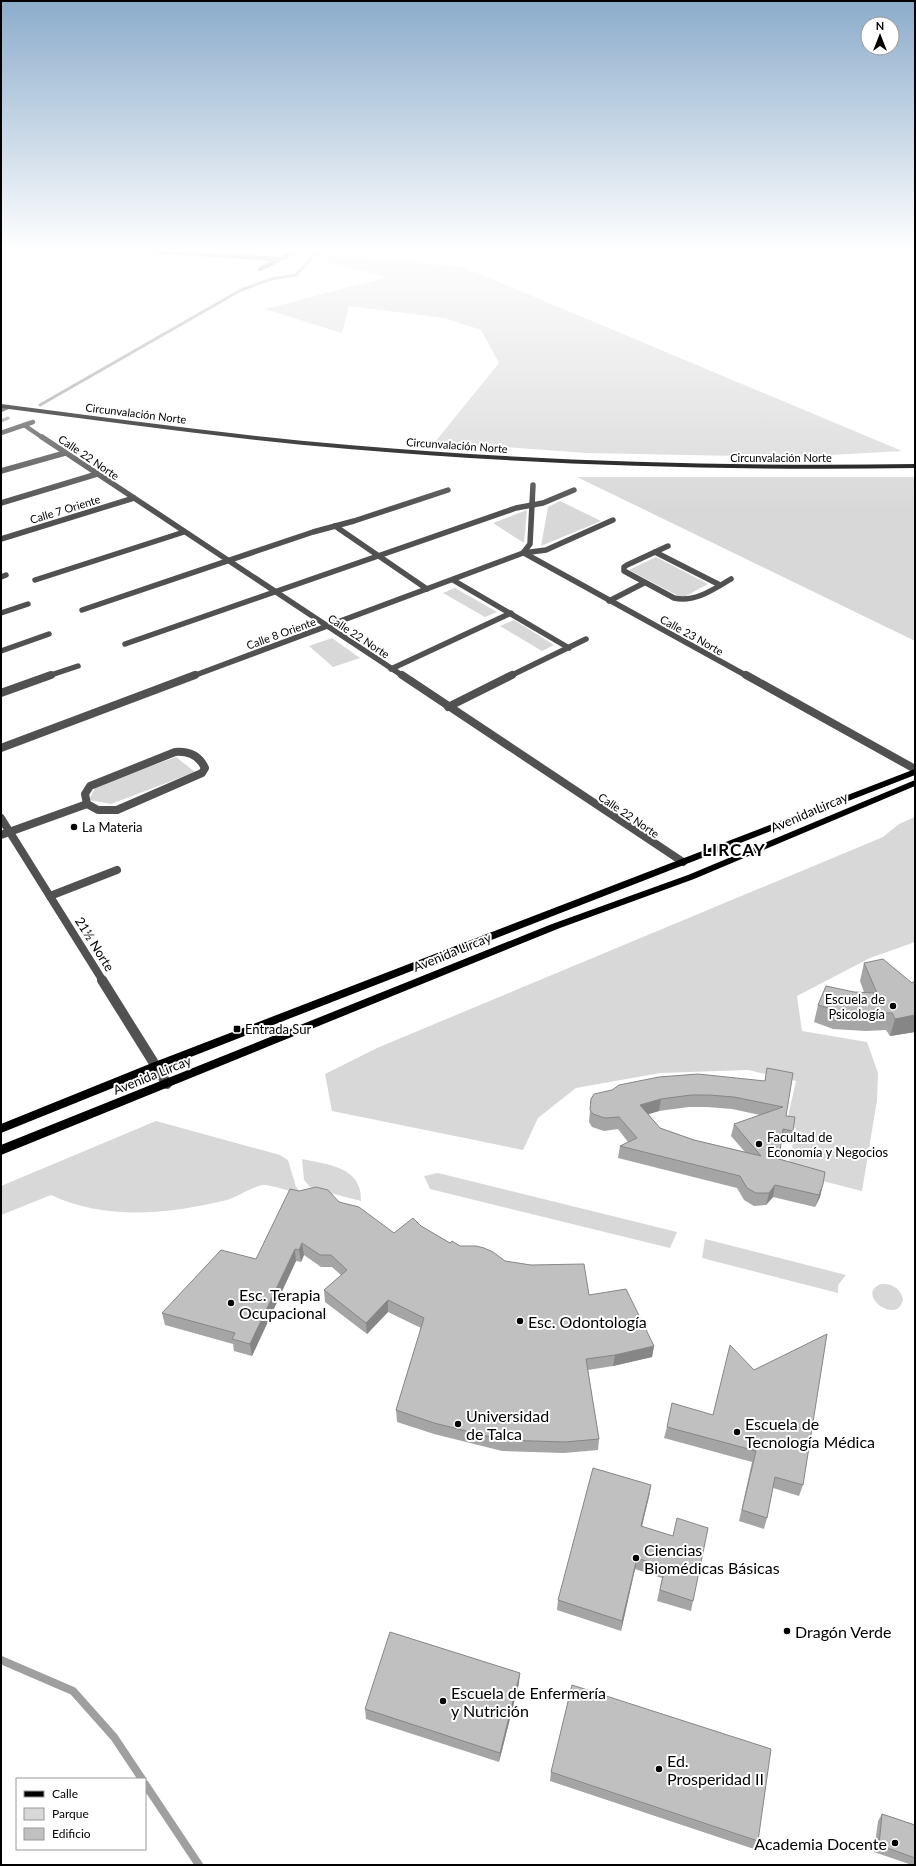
<svg xmlns="http://www.w3.org/2000/svg" width="916" height="1866" font-family="Lato,sans-serif">
  <style>
    .green { fill: #d8d8d8 }
    .lines { fill: none; stroke-linecap: round; stroke-linejoin: round }
    .stream-far1 { stroke: #9f9f9f; stroke-width: 3 }
    .stream { stroke: #9f9f9f; stroke-width: 8 }
    .street-far3 { stroke: #515151; stroke-width: 4.5 }
    .street-far2 { stroke: #515151; stroke-width: 5.5 }
    .street-far1 { stroke: #515151; stroke-width: 8 }
    .street { stroke: #515151; stroke-width: 10 }
    .primary { fill: #000; fill-rule: evenodd }
    .wall { fill: #a5a5a5; fill-rule: evenodd }
    .shaded-wall { fill: #868686 }
    .building { fill: #c0c0c0; stroke: #868686; fill-rule: evenodd }
    .poi-dot { fill: #000; stroke: #fff; stroke-width: 1.5 }
    .labels { text-anchor: middle; dominant-baseline: central; stroke-width: 4; stroke-linejoin: round; paint-order: stroke }
    .far-street-label { font-size: 11px; fill: #000; stroke: #fff }
    .street-label { font-size: 13px; fill: #000; stroke: #fff }
    .poi-label { font-size: 13px; fill: #000; stroke: #fff; text-anchor: start }
    .near-poi-label { font-size: 16px; fill: #000; stroke: #fff; text-anchor: start }
    .district-label { font-size: 17px; font-weight: bold; letter-spacing: 1px; fill: #000; stroke: #fff }
  </style>
  <rect width="100%" height="100%" fill="#fff"/>
  <g class="green">
    <polygon points="329,252 463,267 902,451 794,457 587,453 435,442 499,363 481,330 444,318 349,306 342,333 265,309 388,277 324,262"/>
    <polygon points="577,477 915,477 915,641"/>
    <polygon points="560,501 601,521 541,546 548,507"/>
    <polygon points="527,510 524,543 493,523"/>
    <polygon points="656,557 708,584 682,598 629,570"/>
    <polygon points="455,588 497,612 485,617 443,593"/>
    <polygon points="514,620 554,645 542,651 500,626"/>
    <polygon points="332,638 360,658 333,667 309,646"/>
    <polygon points="176,757 195,772 111,804 89,800 96,786"/>
    <polygon points="915,817 915,942 870,958 797,996 802,1031 867,1042 878,1073 877,1100 862,1191 787,1172 796,1128 786,1125 796,1081 748,1070 660,1073 576,1088 538,1118 523,1150 332,1111 325,1074 377,1048 883,837 899,824"/>
    <path d="M156,1121l124,34 8,5 8,27 6,7c-11,-2 -29,-9 -39,-9 -10,1 -25,12 -36,15 -58,14 -121,21 -176,-5l-50,20v-29z"/>
    <path d="M302,1159c26,6 60,7 59,42l-50,-13 -7,-8z"/>
    <polygon points="438,1173 677,1232 670,1248 430,1189 424,1176"/>
    <polygon points="705,1239 846,1275 838,1285 838,1293 702,1258"/>
    <path d="M881,1284c11,-1 19,4 22,15 -5,28 -49,-5 -22,-15z"/>
  </g>
  <g class="lines">
    <g class="stream-far1">
      <polyline points="40,405 241,290 271,279 296,275 314,255 324,250"/>
      <polyline points="1,421 8,418"/>
    </g>
    <g class="stream">
      <polyline points="1,1660 73,1691 114,1737 142,1779"/>
      <polyline points="145,1784 199,1865"/>
    </g>
    <g class="street-far3">
      <polyline points="135,250 278,259"/>
      <polyline points="260,269 299,250"/>
      <polyline points="1,410 8,407"/>
      <polyline points="24,425 43,438"/>
      <polyline points="1,433 33,422"/>
    </g>
    <g class="street-far2">
      <polyline points="42,437 403,676"/>
      <polyline points="1,471 65,453"/>
      <polyline points="1,503 97,474"/>
      <polyline points="335,526 427,589"/>
      <polyline points="1,539 134,498"/>
      <path d="M668,546l-41,19 -3,2v4l50,27c21,5 40,-9 57,-19"/>
      <polyline points="655,552 720,585"/>
      <polyline points="523,553 530,544 533,485"/>
      <polyline points="524,553 747,676"/>
      <polyline points="1,577 6,575"/>
      <polyline points="35,580 184,532"/>
      <polyline points="453,580 569,648"/>
      <polyline points="609,601 644,583"/>
      <polyline points="82,610 313,532 354,521 448,490"/>
      <polyline points="1,613 28,604"/>
      <polyline points="125,644 516,508 543,503 574,490"/>
      <polyline points="1,651 49,634"/>
      <polyline points="391,669 511,613"/>
      <polyline points="48,676 78,666"/>
      <polyline points="193,676 523,553 546,550 613,520"/>
      <polyline points="510,676 586,639"/>
    </g>
    <g class="street-far1">
      <polyline points="402,675 683,862"/>
      <polyline points="746,675 915,769"/>
      <polyline points="1,693 51,675"/>
      <polyline points="448,707 512,675"/>
      <polyline points="1,748 195,675"/>
      <path d="M175,752c13,-1 24,3 30,16l-3,5 -85,37h-19l-11,-6 -2,-10 5,-8z"/>
      <polyline points="1,818 103,981"/>
      <polyline points="1,835 87,804"/>
      <polyline points="50,896 117,870"/>
    </g>
    <polyline class="street" points="102,980 167,1084"/>
    <g class="primary">
      <path d="M1,404c116,15 231,31 348,41 188,16 377,22 566,19v4c-189,3 -378,-3 -566,-19 -117,-10 -232,-26 -348,-41z"/>
      <polygon points="915,769 915,775 160,1069 1,1133 1,1124 152,1063"/>
      <polygon points="915,780 915,786 694,879 560,928 1,1155 1,1145 552,924 688,875"/>
    </g>
  </g>
  <g class="wall">
    <polygon points="864,963 912,983 915,981 915,1032 890,1036 886,1030 866,1031 833,1029 814,1022 818,1005 854,992 864,992 860,981"/>
    <path d="M767,1068l19,48 7,15 -3,13 -9,-2 -2,17 46,13 -5,25 -5,10 -42,-10 -7,8 -12,1 -10,-6 -7,-12 -119,-30 2,-12 8,-4 -10,-13 -14,2 -12,-4 -3,-5 2,-23 174,-18zM689,1107h18l25,2 28,6 -26,9 -3,12 14,16 -51,-12 -34,-12 -12,-14 11,-3z"/>
    <polygon points="339,1202 394,1233 421,1226 450,1243 505,1261 589,1295 654,1346 652,1357 613,1366 588,1370 599,1439 598,1450 564,1453 502,1451 434,1434 397,1422 396,1410 421,1328 388,1312 367,1334 325,1302 324,1290 341,1275 332,1267 321,1267 304,1255 301,1262 296,1261 252,1356 234,1351 233,1344 165,1325 162,1313 256,1259"/>
    <polygon points="713,1415 803,1485 799,1496 773,1488 767,1518 764,1529 739,1521 752,1462 664,1438 667,1427"/>
    <polygon points="651,1485 642,1527 693,1601 691,1611 657,1601 662,1578 635,1569 621,1631 557,1610 558,1600"/>
    <polygon points="915,1499 915,1513 914,1513"/>
    <polygon points="519,1683 499,1762 366,1719 365,1709"/>
    <polygon points="551,1772 758,1841 754,1849 550,1781"/>
    <polygon points="882,1814 915,1825 915,1865 912,1865 874,1852 878,1821"/>
  </g>
  <g class="shaded-wall">
    <polygon points="915,1015 915,1032 890,1036 895,1019"/>
    <polygon points="661,1099 659,1111 639,1117 640,1105"/>
    <polygon points="823,1184 820,1197 815,1207 819,1195"/>
    <polygon points="775,1185 773,1197 766,1205 769,1193"/>
    <polygon points="302,1243 304,1255 301,1262 299,1250"/>
    <polygon points="295,1249 296,1261 252,1356 250,1344"/>
    <polygon points="388,1300 388,1312 367,1334 366,1323"/>
    <polygon points="654,1346 652,1357 613,1366 615,1355"/>
    <polygon points="651,1485 649,1497 639,1537 641,1526"/>
    <polygon points="637,1558 635,1569 621,1631 622,1621"/>
    <polygon points="520,1673 519,1683 499,1762 500,1753"/>
  </g>
  <g class="building">
    <polygon points="883,959 912,983 915,981 915,1015 895,1019 892,1013 871,1013 838,1011 818,1005 826,986 854,992 877,993 864,963"/>
    <path d="M767,1068l26,5 -7,43 9,1 -2,14 -10,-2 -4,30 46,13 -2,12 -4,11 -44,-10 -6,8h-13l-9,-5 -7,-12 -120,-30 17,-8 -18,-21 -14,1 -12,-4 -3,-4 1,-11 3,-5 18,-4 7,-5 40,-8 39,-3 67,7zM691,1095h18l25,2 49,10 -49,17 27,32 -67,-16 -34,-12 -20,-23 21,-6z"/>
    <polygon points="316,1187 328,1190 339,1202 359,1207 394,1233 413,1218 421,1226 450,1243 452,1241 460,1246 476,1246 484,1248 493,1252 505,1261 531,1265 584,1264 589,1295 626,1289 654,1346 615,1355 586,1359 599,1439 565,1442 502,1440 434,1423 396,1410 424,1318 388,1300 366,1323 324,1290 347,1270 331,1255 320,1255 302,1243 299,1250 295,1249 250,1344 232,1339 235,1333 162,1313 221,1250 256,1259 290,1189 299,1191"/>
    <polygon points="827,1334 803,1485 775,1477 767,1518 742,1510 756,1451 667,1427 672,1403 713,1415 730,1345 754,1370"/>
    <polygon points="593,1468 651,1485 641,1526 673,1536 677,1518 708,1528 693,1601 660,1590 665,1567 637,1558 622,1621 558,1600"/>
    <polygon points="390,1632 520,1673 500,1753 365,1709"/>
    <polygon points="572,1685 771,1749 758,1841 551,1772"/>
    <polygon points="882,1814 915,1825 915,1858 879,1845"/>
  </g>
  <linearGradient id="sky" x2="0" y2="1"><stop stop-color="#8baccb"/><stop offset="0.49" stop-color="#fff"/><stop offset="1" stop-color="#fff" stop-opacity="0"/></linearGradient>
  <rect width="916" height="511" fill="url(#sky)"/>
  <g class="poi-dot">
    <circle cx="74" cy="827" r="4"/>
    <circle cx="893" cy="1006" r="4"/>
    <rect x="233" y="1025" width="8" height="8" rx="2"/>
    <circle cx="759" cy="1144" r="4"/>
    <circle cx="231" cy="1303" r="4"/>
    <circle cx="520" cy="1321" r="4"/>
    <circle cx="458" cy="1424" r="4"/>
    <circle cx="737" cy="1432" r="4"/>
    <circle cx="636" cy="1558" r="4"/>
    <circle cx="787" cy="1631" r="4"/>
    <circle cx="443" cy="1701" r="4"/>
    <circle cx="659" cy="1769" r="4"/>
    <circle cx="895" cy="1843" r="4"/>
  </g>
  <g class="labels">
    <g class="far-street-label">
      <text transform="translate(136 413) rotate(7)">Circunvalación Norte</text>
      <text transform="translate(457 445) rotate(4)">Circunvalación Norte</text>
      <text transform="translate(89 457) rotate(34)">Calle 22 Norte</text>
      <text x="781" y="457">Circunvalación Norte</text>
      <text transform="translate(65 509) rotate(-17)">Calle 7 Oriente</text>
      <text transform="translate(281 633) rotate(-20)">Calle 8 Oriente</text>
      <text transform="translate(692 635) rotate(29)">Calle 23 Norte</text>
      <text transform="translate(359 636) rotate(33)">Calle 22 Norte</text>
      <text transform="translate(629 815) rotate(34)">Calle 22 Norte</text>
    </g>
    <g class="street-label">
      <text transform="translate(809 812) rotate(-23)">Avenida Lircay</text>
      <text transform="translate(95 944) rotate(58)">21½ Norte</text>
      <text transform="translate(452 952) rotate(-22)">Avenida Lircay</text>
      <text transform="translate(152 1075) rotate(-22)">Avenida Lircay</text>
    </g>
    <g class="poi-label">
      <text x="82" y="827">La Materia</text>
      <text x="885" y="999" text-anchor="end">Escuela de<tspan x="885" dy="15">Psicología</tspan></text>
      <text x="245" y="1029">Entrada Sur</text>
      <text x="767" y="1137">Facultad de<tspan x="767" dy="15">Economía y Negocios</tspan></text>
    </g>
    <g class="near-poi-label">
      <text x="239" y="1294">Esc. Terapia<tspan x="239" dy="18">Ocupacional</tspan></text>
      <text x="528" y="1321">Esc. Odontología</text>
      <text x="466" y="1415">Universidad<tspan x="466" dy="18">de Talca</tspan></text>
      <text x="745" y="1423">Escuela de<tspan x="745" dy="18">Tecnología Médica</tspan></text>
      <text x="644" y="1549">Ciencias<tspan x="644" dy="18">Biomédicas Básicas</tspan></text>
      <text x="795" y="1631">Dragón Verde</text>
      <text x="451" y="1692">Escuela de Enfermería<tspan x="451" dy="18">y Nutrición</tspan></text>
      <text x="667" y="1760">Ed.<tspan x="667" dy="18">Prosperidad II</tspan></text>
      <text x="887" y="1843" text-anchor="end">Academia Docente</text>
    </g>
    <g class="district-label">
      <text x="734" y="849">LIRCAY</text>
    </g>
  </g>
  <rect width="916" height="1866" fill="none" stroke="#000000" stroke-width="4"/>
  <rect x="16" y="1778" width="130" height="72" fill="#ffffff" stroke="#999999"/>
  <rect x="24" y="1791" width="20" height="6" fill="#000000" stroke="#999999"/>
  <text x="52" y="1798" font-size="12" fill="#000000">Calle</text>
  <rect x="24" y="1808" width="20" height="12" fill="#d8d8d8" stroke="#999999"/>
  <text x="52" y="1818" font-size="12" fill="#000000">Parque</text>
  <rect x="24" y="1828" width="20" height="12" fill="#c0c0c0" stroke="#999999"/>
  <text x="52" y="1838" font-size="12" fill="#000000">Edificio</text>
  <g transform="translate(880 36)"><circle r="19" fill="#ffffff" stroke="#999999"/>
  <path d="M0-3L7 15L0 10L-7 15Z" fill="#000000"/>
  <text y="-6" font-size="11" font-weight="bold" text-anchor="middle" fill="#000000">N</text>
  </g>
</svg>
